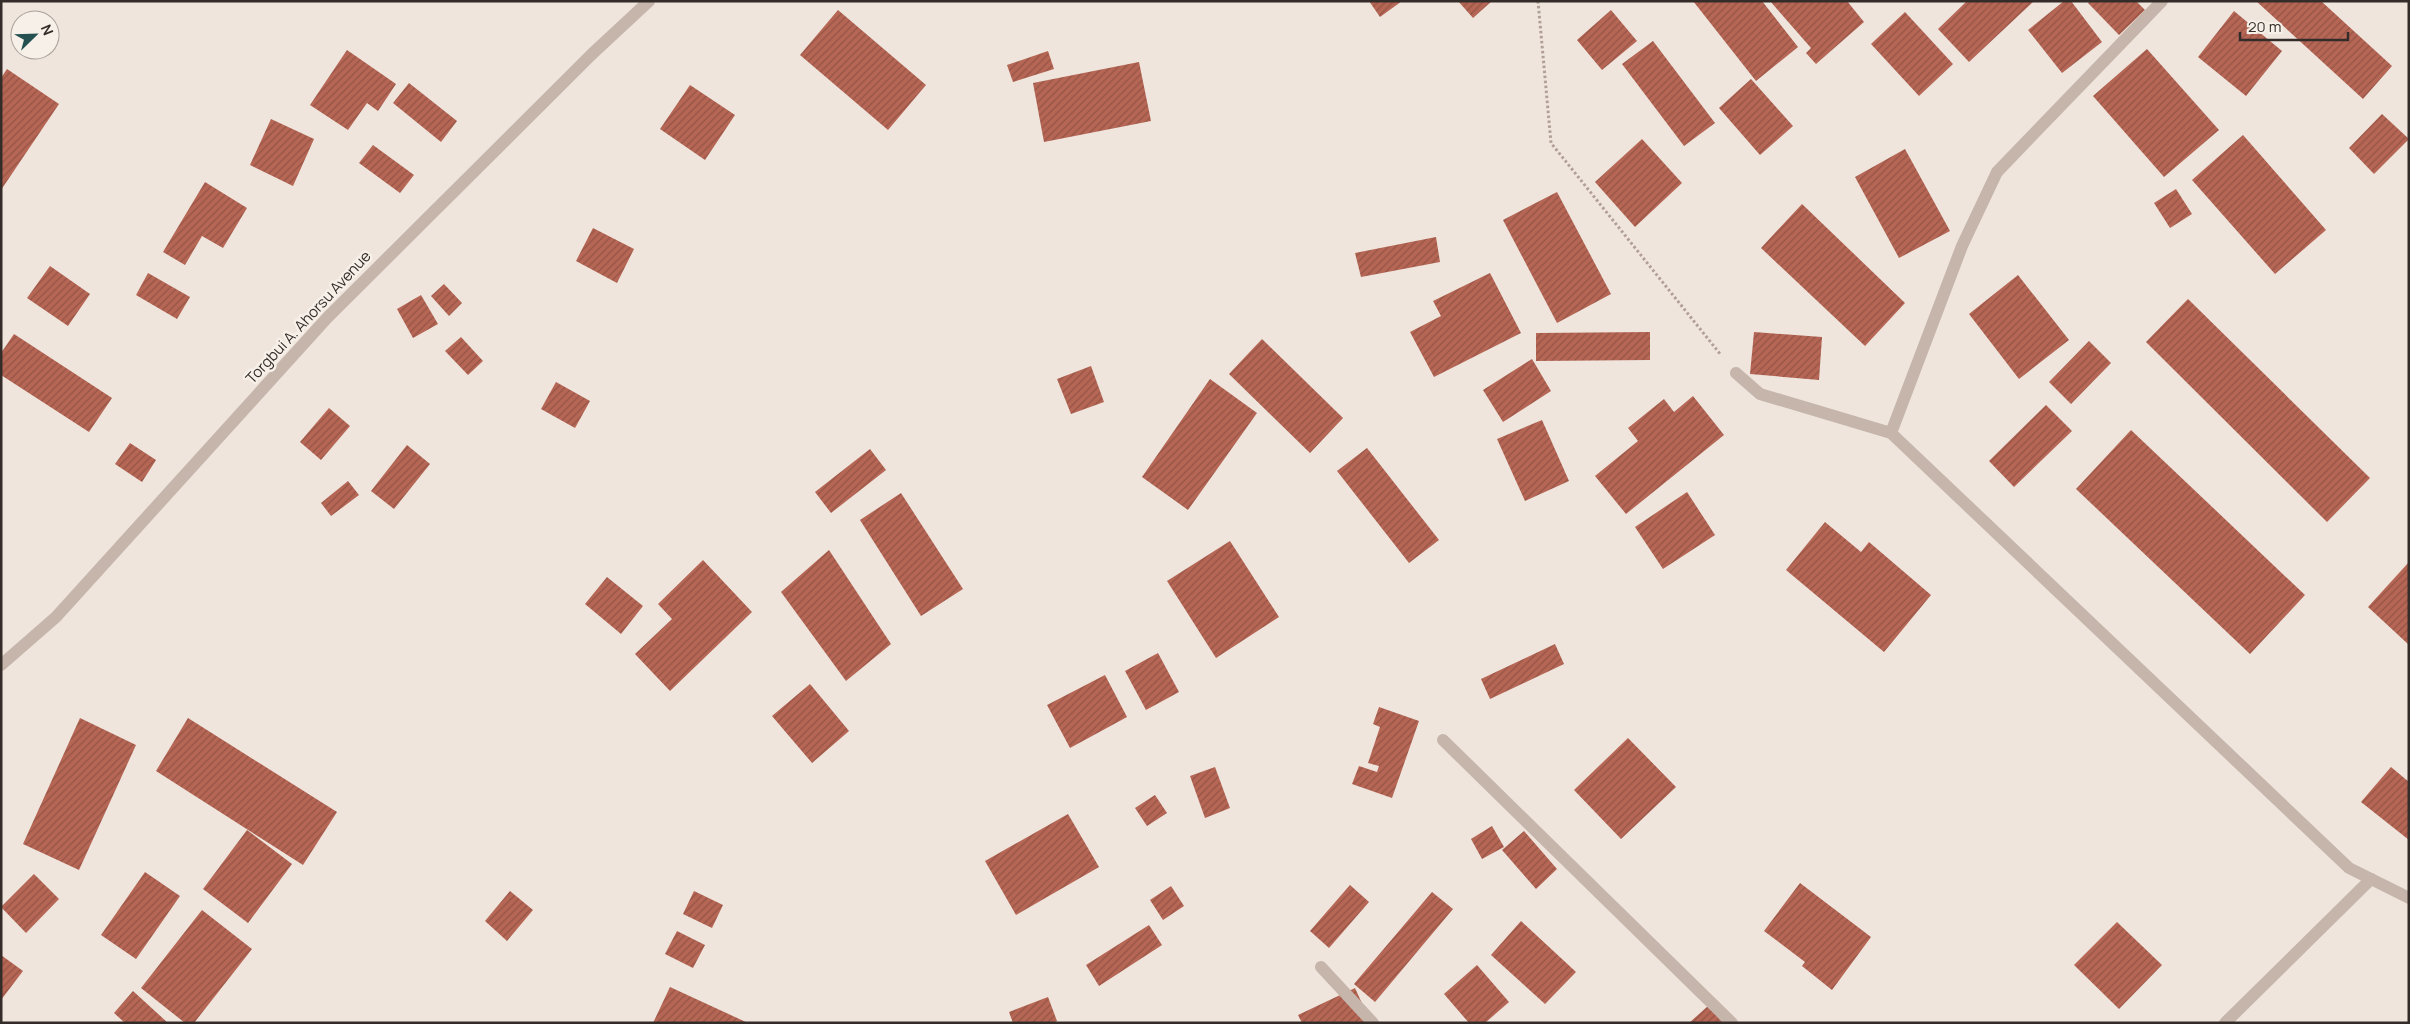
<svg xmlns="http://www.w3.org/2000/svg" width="2410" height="1024" font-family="Manrope,sans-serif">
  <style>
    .building { fill: url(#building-hatch) }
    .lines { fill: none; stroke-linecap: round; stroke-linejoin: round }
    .path { stroke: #b19f95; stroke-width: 3; stroke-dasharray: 2.5 2.5; stroke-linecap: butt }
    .minor { stroke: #c5b5ab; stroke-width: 12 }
    .labels { text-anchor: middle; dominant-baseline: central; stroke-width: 5; stroke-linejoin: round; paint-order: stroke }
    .street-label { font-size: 15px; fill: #342c29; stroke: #f7f0e9 }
  </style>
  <defs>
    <pattern id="building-hatch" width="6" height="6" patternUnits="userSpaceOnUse" patternTransform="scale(1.25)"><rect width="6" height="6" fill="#b66654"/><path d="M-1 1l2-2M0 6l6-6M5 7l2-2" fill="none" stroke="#955446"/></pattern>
  </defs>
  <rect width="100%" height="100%" fill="#efe5dd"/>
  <g class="building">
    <polygon points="1369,1 1402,1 1380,17"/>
    <polygon points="1458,1 1492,1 1473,18"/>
    <polygon points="1693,1 1762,1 1798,47 1756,81"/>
    <polygon points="1770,1 1847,1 1864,22 1816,64 1806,53 1811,48"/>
    <polygon points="1967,1 2034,1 1969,62 1938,29"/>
    <polygon points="2064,1 2071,1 2102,42 2062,73 2028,30"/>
    <polygon points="2090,1 2136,1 2145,10 2119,35 2088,3"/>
    <polygon points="2256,1 2321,1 2392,66 2363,99"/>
    <polygon points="838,10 926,85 888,130 800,55"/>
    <polygon points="1611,10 1637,41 1602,70 1577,40"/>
    <polygon points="2234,11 2282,51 2246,96 2198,57"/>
    <polygon points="1905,12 1953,64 1919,96 1871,44"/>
    <polygon points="1653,41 1715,123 1684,146 1622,64"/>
    <polygon points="2147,49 2219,130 2164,177 2093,96"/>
    <polygon points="347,50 396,84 378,111 367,103 348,130 310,105"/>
    <polygon points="1048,51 1054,69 1013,82 1007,65"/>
    <polygon points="1139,62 1151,121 1044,142 1033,83"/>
    <polygon points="7,69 59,104 1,190 1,78"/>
    <polygon points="1751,79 1793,126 1760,155 1719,108"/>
    <polygon points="409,83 457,121 441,142 393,103"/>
    <polygon points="690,85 735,115 705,160 660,129"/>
    <polygon points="2382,114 2409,139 2374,174 2349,148"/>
    <polygon points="271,119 314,139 293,186 250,165"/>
    <polygon points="2243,135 2326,230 2275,274 2192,180"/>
    <polygon points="1642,139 1682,183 1635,227 1595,182"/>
    <polygon points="373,145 414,175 400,193 359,163"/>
    <polygon points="1905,149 1950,231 1899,258 1855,177"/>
    <polygon points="205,182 247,208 223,248 202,236 185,265 163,252"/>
    <polygon points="2176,189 2192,214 2170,228 2154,203"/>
    <polygon points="1557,192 1611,294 1557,323 1503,220"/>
    <polygon points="1802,204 1905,303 1865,346 1761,248"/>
    <polygon points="593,228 634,249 617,283 576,261"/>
    <polygon points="1436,237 1440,262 1361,277 1355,253"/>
    <polygon points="50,266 90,294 68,326 27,298"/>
    <polygon points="148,273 190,297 177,319 136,295"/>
    <polygon points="1490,273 1521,333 1434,377 1410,332 1441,316 1433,301"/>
    <polygon points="2018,275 2069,340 2019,379 1969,314"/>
    <polygon points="444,284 462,303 449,316 431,296"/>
    <polygon points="421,295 438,324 413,338 397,309"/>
    <polygon points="2188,299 2370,478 2327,522 2146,342"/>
    <polygon points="1650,332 1650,360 1536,361 1536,333"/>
    <polygon points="1754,332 1822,337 1819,380 1750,374"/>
    <polygon points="14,334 112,398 89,432 1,375 1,353"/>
    <polygon points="461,337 483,361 468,375 445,351"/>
    <polygon points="1262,339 1343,418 1310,453 1229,374"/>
    <polygon points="2089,341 2111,363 2071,404 2049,382"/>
    <polygon points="1532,359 1551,391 1503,422 1483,390"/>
    <polygon points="1091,366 1104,402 1071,414 1057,379"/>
    <polygon points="1210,379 1257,413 1188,510 1142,477"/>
    <polygon points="556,382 590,401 575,428 541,409"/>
    <polygon points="1693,396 1724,435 1626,514 1595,476 1638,441 1628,428 1664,399 1674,412"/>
    <polygon points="2046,405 2072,431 2014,487 1989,461"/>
    <polygon points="329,408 350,426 321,460 300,442"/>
    <polygon points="1542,420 1569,481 1525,501 1497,439"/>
    <polygon points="2131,430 2305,595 2250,654 2076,489"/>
    <polygon points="130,443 156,460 142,482 115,464"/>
    <polygon points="407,445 430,464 394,509 371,491"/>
    <polygon points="1367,448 1439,540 1409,563 1337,471"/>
    <polygon points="870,449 886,470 831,513 815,492"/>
    <polygon points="348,481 359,495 331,516 321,503"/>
    <polygon points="1687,492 1715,535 1663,569 1635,527"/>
    <polygon points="901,493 963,589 921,616 860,520"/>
    <polygon points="1825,522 1861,552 1869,542 1931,595 1884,652 1786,570"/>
    <polygon points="1230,541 1279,617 1216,658 1167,581"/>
    <polygon points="829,550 891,644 846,681 781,592"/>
    <polygon points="703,560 752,612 670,691 635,654 672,619 658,604"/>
    <polygon points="2409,562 2409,645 2368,607"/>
    <polygon points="607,577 643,606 621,634 585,604"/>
    <polygon points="1555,644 1564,664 1490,699 1481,679"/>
    <polygon points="1158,653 1179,692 1146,710 1125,671"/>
    <polygon points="1105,675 1127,717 1070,748 1047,705"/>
    <polygon points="810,684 849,731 812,763 772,716"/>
    <polygon points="1379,707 1419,721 1392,798 1352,784 1359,766 1377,772 1379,766 1368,763 1380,727 1373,724"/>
    <polygon points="80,718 136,745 79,870 23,844"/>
    <polygon points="188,718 337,812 303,865 156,771"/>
    <polygon points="1628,738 1676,787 1621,839 1574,790"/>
    <polygon points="1215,767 1230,808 1205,818 1190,776"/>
    <polygon points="2391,767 2409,782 2409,840 2361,802"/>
    <polygon points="1155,795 1167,813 1147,826 1135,808"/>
    <polygon points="1068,814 1099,867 1016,915 985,861"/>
    <polygon points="1492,826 1504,847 1482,859 1471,839"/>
    <polygon points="247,830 292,864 248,923 203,889"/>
    <polygon points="1524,831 1557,869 1536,889 1502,850"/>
    <polygon points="145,872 180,896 136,959 101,935"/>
    <polygon points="34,874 59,899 26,933 1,907"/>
    <polygon points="1800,883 1871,937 1832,990 1802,966 1805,962 1764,931"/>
    <polygon points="1350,885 1369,902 1329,948 1310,931"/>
    <polygon points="1171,886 1184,906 1163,920 1150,900"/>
    <polygon points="510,891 533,910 507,941 485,921"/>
    <polygon points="694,891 723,905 712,928 683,914"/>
    <polygon points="1432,892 1453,909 1375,1002 1354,984"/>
    <polygon points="202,910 252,949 194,1023 185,1023 141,988"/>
    <polygon points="1521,921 1576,972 1545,1004 1491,955"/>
    <polygon points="2117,922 2162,965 2119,1009 2074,965"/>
    <polygon points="1149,925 1162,945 1099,986 1086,965"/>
    <polygon points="677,931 705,945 693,968 665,954"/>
    <polygon points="1,955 23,971 1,1000"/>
    <polygon points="1477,965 1509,1002 1485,1023 1469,1023 1444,994"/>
    <polygon points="670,987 748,1023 653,1023"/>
    <polygon points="1355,988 1371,1023 1302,1023 1298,1015"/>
    <polygon points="133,991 168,1023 125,1023 114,1013"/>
    <polygon points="1048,997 1057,1021 1052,1023 1013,1023 1009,1012"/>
    <polygon points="1708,1006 1723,1023 1689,1023"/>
  </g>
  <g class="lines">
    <polyline class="path" points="1538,1 1551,143 1721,355"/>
    <g class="minor">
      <polyline points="1736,373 1760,394 1891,433 2349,868 2409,898"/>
      <polyline points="1891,433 1962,246 1997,172 2162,1"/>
      <polyline points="1,665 56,617 327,318 592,54 649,1"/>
      <polyline points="1443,740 1732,1023"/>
      <polyline points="1321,967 1373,1023"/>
      <polyline points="2225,1023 2371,879"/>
    </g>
  </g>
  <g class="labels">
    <g class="street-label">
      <text transform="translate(308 317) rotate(-47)">Torgbui A. Ahorsu Avenue</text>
    </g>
  </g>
  <rect width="2410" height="1024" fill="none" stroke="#342c29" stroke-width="5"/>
  <g transform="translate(35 35) rotate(67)"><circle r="24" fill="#f7f0e9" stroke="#a9a29c"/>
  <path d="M0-4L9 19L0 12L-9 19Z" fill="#245050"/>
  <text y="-8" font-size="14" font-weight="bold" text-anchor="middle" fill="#342c29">N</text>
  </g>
  <path d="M2240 32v8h108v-8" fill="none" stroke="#342c29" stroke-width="2.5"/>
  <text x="2248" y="32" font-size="15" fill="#342c29" stroke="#f7f0e9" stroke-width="4" paint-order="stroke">20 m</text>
</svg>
